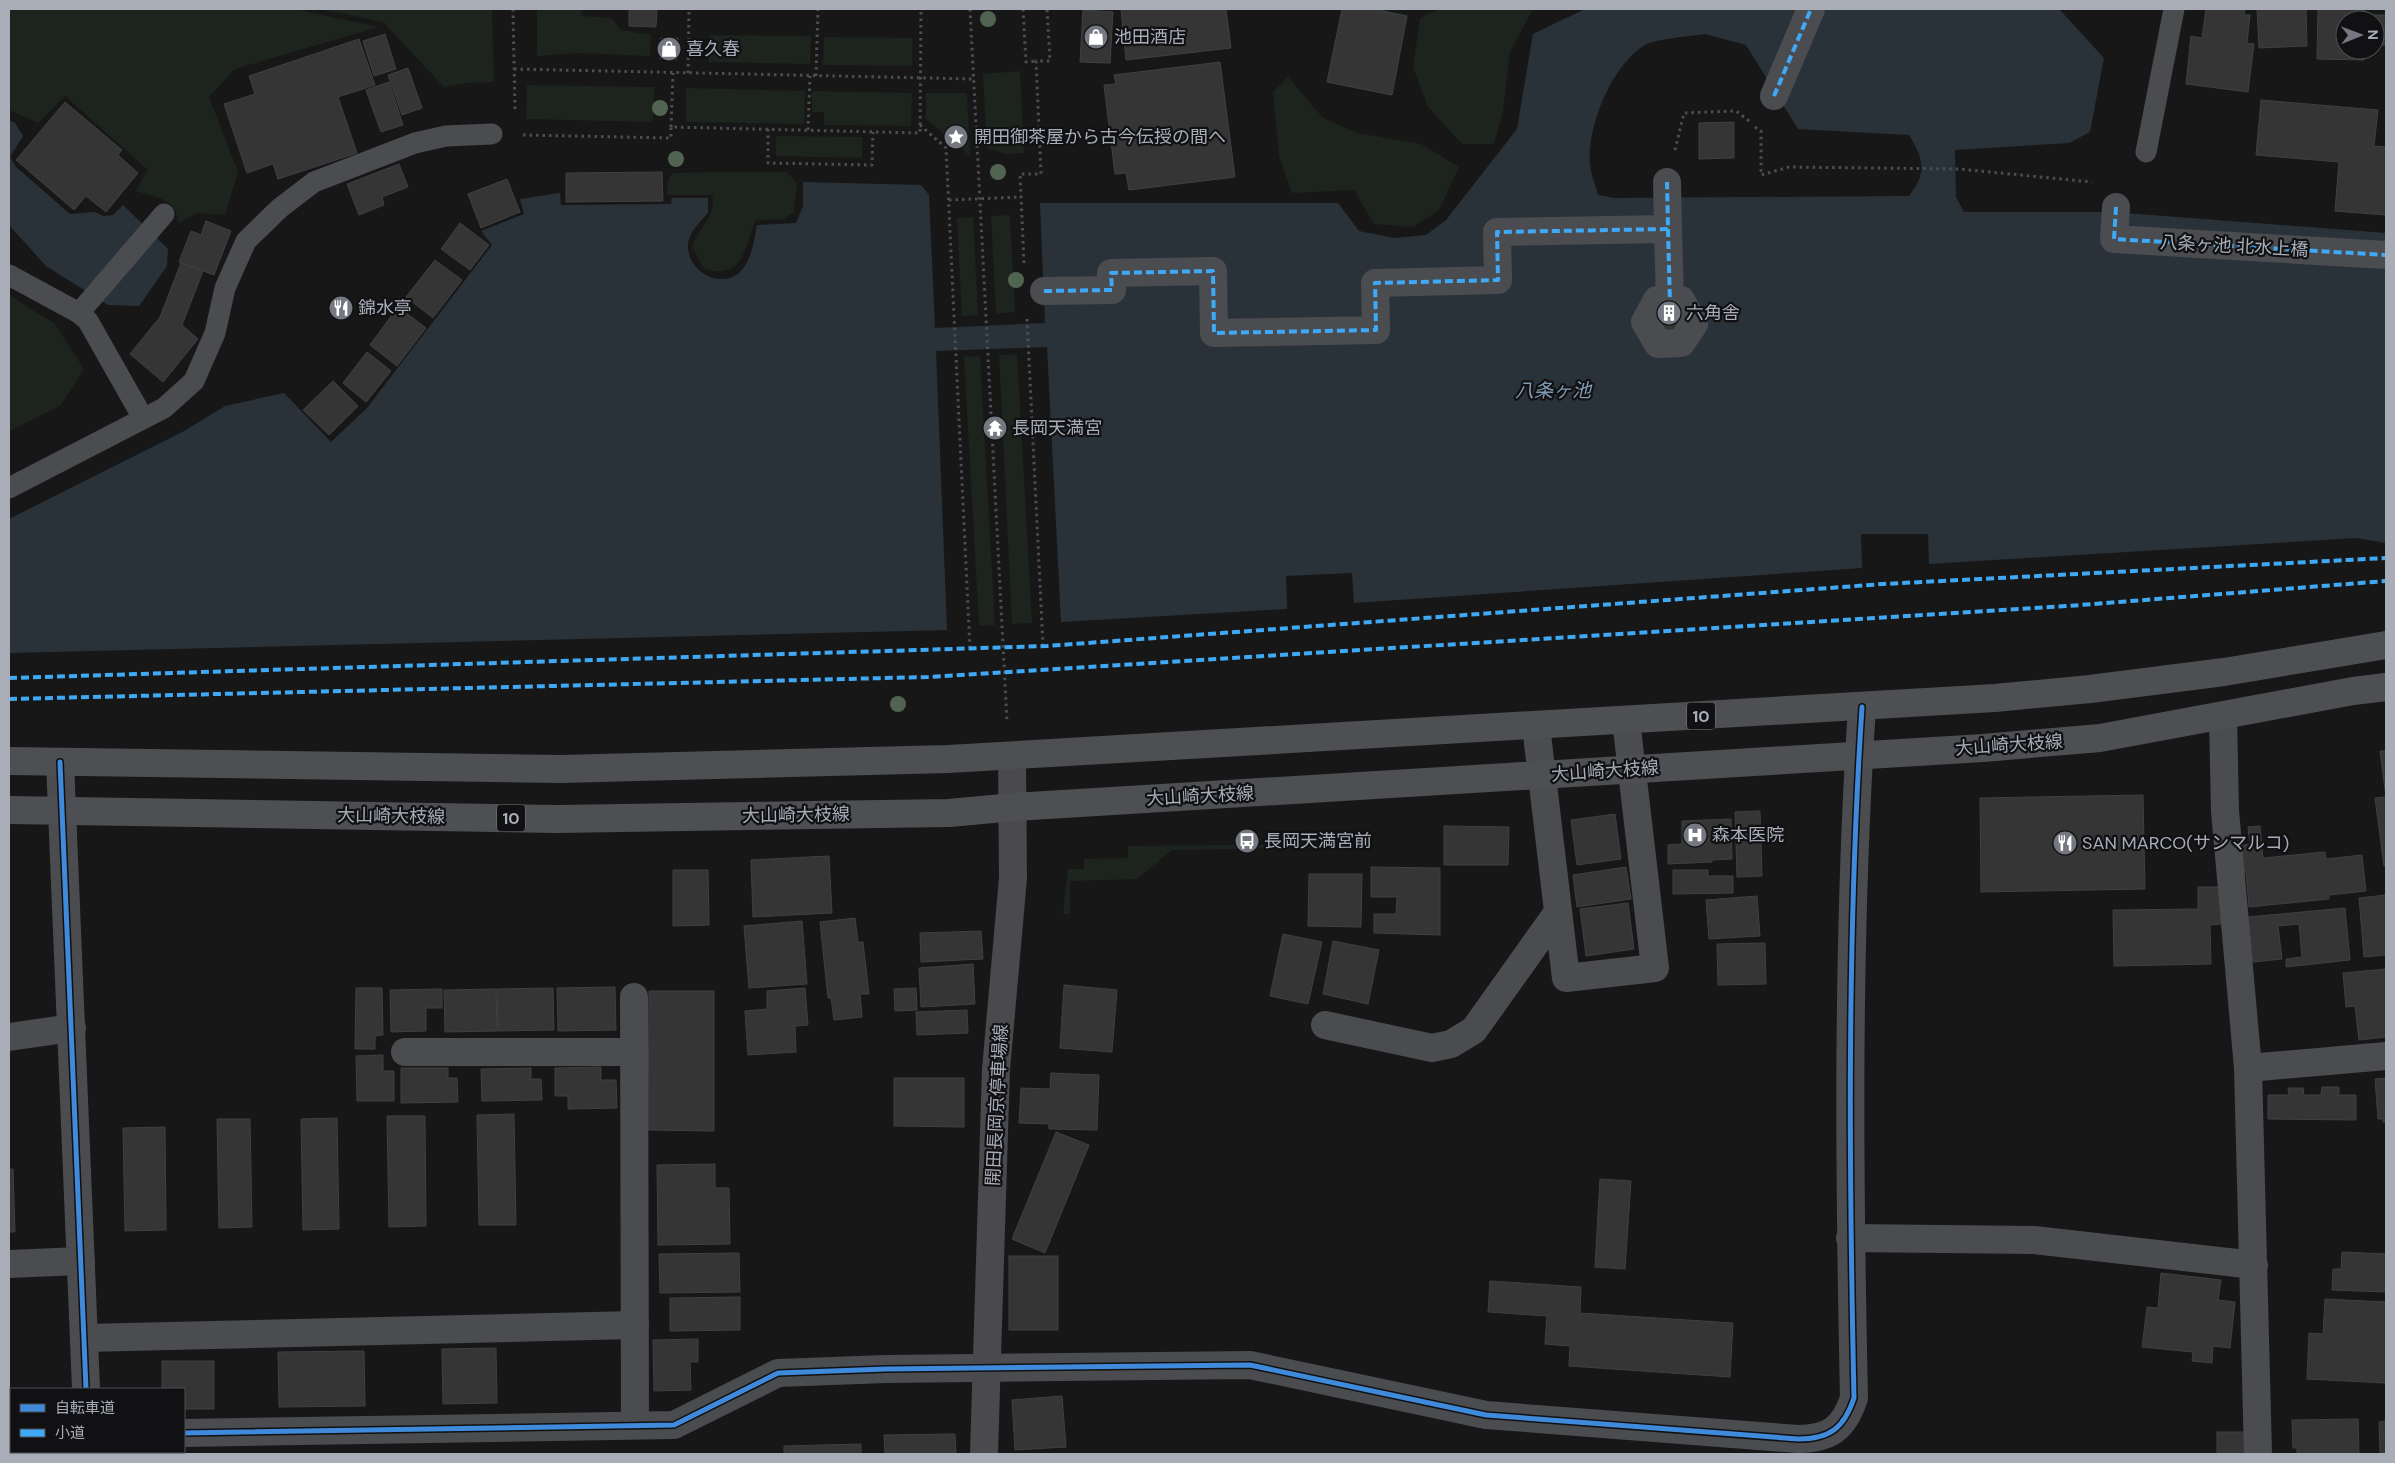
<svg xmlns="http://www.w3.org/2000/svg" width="2395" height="1463" font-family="'DM Sans','Noto Sans JP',sans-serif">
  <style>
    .green { fill: #1d241e }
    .water { fill: #2a3239; fill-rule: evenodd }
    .building { fill: #353536; stroke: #3f4043 }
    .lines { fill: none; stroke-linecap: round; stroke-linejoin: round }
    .path { stroke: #4d4e52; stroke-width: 3; stroke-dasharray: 2.5 4; stroke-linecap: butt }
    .lane { stroke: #4b4c50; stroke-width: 21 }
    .street { stroke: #4b4c50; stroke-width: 28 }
    .secondary { stroke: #4a4a4e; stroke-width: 28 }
    .primary { stroke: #4d4f52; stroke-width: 28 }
    .quiet { stroke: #3fa9f5; stroke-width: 4; stroke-dasharray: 8 4; stroke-linecap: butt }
    .cycleway-casing { stroke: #111113; stroke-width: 8 }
    .cycleway { stroke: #408adc; stroke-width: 5 }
    .tree { fill: #506451 }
    .labels { text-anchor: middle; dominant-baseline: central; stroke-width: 4.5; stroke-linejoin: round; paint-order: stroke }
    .shield { fill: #111113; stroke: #7b7e86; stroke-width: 1 }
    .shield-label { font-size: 16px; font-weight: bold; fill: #a8adb8 }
    .poi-label { font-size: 18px; fill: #a8adb8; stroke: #111113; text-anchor: start }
    .street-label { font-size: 18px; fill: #a8adb8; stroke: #111113 }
    .water-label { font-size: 19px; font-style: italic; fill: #7f9bb3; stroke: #111113 }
  </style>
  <rect width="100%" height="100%" fill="#171717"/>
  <g class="green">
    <path d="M9,9h285l85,18 -144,42 -26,28 29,75 -13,43 -29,-2 -17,10c-5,-26 -21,-25 -44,-32l13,-21 -83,-74 -27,27 -29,-13z"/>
    <polygon points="320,9 492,9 494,82 468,83 444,87 383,22"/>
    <polygon points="537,9 581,9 582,16 611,18 621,30 651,35 650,56 577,53 537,56"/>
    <polygon points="1439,9 1533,9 1510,52 1503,111 1494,144 1462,144 1428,107 1413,68 1420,18"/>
    <polygon points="709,35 811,36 810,64 709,62"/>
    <polygon points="824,37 912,38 912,66 823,65"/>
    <polygon points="1020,71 1024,153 1006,154 987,148 983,74"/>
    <polygon points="1288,77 1323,118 1357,133 1421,144 1459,167 1439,210 1413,227 1374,224 1354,190 1292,193 1279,156 1273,92"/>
    <polygon points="527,85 654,87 653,122 526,119"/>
    <polygon points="686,88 805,91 804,124 686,122"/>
    <polygon points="812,91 912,93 911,126 824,125 824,112 812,112"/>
    <polygon points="926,93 967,93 970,156 956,144 963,135 952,126 944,134 926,119"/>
    <polygon points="776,136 862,137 862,158 776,156"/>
    <path d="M724,172h63l10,11 -3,29 -10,7 -28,1c-12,28 -12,60 -52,49l-12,-22c7,-20 25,-31 20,-52h-45l1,-14 4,-8z"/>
    <polygon points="1010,215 1015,312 996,314 991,216"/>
    <polygon points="973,217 978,315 962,316 957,218"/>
    <polygon points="9,295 55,324 84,369 61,405 9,431"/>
    <polygon points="1017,354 1032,623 1012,624 999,355"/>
    <polygon points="980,356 995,625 979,626 964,357"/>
    <polygon points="1312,844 1312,848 1172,850 1137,879 1070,881 1070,914 1063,914 1068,869 1084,869 1084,859 1128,858 1128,846"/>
  </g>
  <g class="water">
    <path d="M1585,9h474l45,49 -14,74 -21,11 -114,7 1,47 8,15h148l274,21v310l-30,-5 -427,26 -1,-30h-67l1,34 -508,35 -2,-30 -66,3 1,33 -226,13 -14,-275 -111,4 11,279 -938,23v-134l175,-88 41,-25 59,-13 47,49 36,-34 125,-163 -11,-14 43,-17 -4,-15 40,-6 1,12 110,-1 1,-6h36v15c-8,9 -20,20 -20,32 -1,26 32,45 52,27 12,-12 14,-32 17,-47l39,-2 7,-17v-24l118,3 8,10 6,133 110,-5 -5,-120h298l21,28 35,7 32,-3 20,-15 71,-91 16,-95zM1705,34l41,11 52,84 111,6c15,24 18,38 0,61l-295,2 -16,-3c-2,-9 -7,-20 -8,-30 -4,-37 22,-101 55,-120 10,-6 47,-9 60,-11z"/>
    <polygon points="9,120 15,123 23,136 10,157 16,167 70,214 95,212 103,216 113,215 123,205 168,249 167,266 139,306 108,305 46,266 9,225"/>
  </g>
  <g class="building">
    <polygon points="597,9 657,9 656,27 629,26 629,9"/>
    <polygon points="1121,9 1226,9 1231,48 1126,60"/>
    <polygon points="1342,9 1374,9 1407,16 1392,95 1327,82"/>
    <polygon points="2206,9 2245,9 2244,15 2250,15 2247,43 2254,44 2248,92 2186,84 2191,36 2202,38"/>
    <polygon points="2257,9 2306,9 2307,46 2259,48"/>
    <polygon points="2318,9 2365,9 2365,20 2345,20 2345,50 2365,50 2364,60 2317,59"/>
    <polygon points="1083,10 1113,12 1110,63 1080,62"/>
    <polygon points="2371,15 2386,15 2386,45 2375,45 2375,20 2371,20"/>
    <polygon points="385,34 396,69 374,76 363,41"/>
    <polygon points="661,38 678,38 677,60 660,59"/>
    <polygon points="359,39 375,85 338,97 357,153 278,179 273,164 247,173 224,104 255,94 249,76"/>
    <polygon points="1220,62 1235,177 1129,190 1126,173 1115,174 1104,85 1116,84 1114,75"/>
    <polygon points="408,68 422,108 402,115 388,75"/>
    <polygon points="389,82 403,125 381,132 366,90"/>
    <polygon points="2261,100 2378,110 2374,146 2386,147 2386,215 2335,211 2339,162 2256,155"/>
    <polygon points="65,102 122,150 118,155 138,173 106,212 86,196 74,210 16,160"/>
    <polygon points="1734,122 1734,158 1699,159 1699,123"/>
    <polygon points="399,164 408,187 382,197 384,205 359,215 347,184"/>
    <polygon points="662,172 663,201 566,202 566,173"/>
    <polygon points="507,179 520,212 481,228 468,194"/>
    <polygon points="206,221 231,231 214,275 179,262 191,231 201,235"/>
    <polygon points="460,223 489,245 470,270 441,249"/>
    <polygon points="435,260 462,280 433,318 406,297"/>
    <polygon points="181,263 203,271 182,325 198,339 163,382 130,354 160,317"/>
    <polygon points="1659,304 1690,323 1659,340"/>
    <polygon points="398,307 426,328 397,366 370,345"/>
    <polygon points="367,352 391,371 366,402 343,383"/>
    <polygon points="333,381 358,406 329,435 303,410"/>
    <polygon points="2380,751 2386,751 2386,866 2384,866 2375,798 2386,797"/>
    <polygon points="2143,795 2145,889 1981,892 1980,798"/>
    <polygon points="1760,811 1762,876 1737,877 1735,812"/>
    <polygon points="1615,814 1621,859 1577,865 1571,820"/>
    <polygon points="1731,819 1732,859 1712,860 1712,862 1668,864 1668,845 1682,844 1682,821"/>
    <polygon points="1444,826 1509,827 1508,865 1444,865"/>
    <polygon points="2260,826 2263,858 2325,852 2326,859 2362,855 2366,891 2329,895 2329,899 2249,907 2246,872 2240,873 2237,846 2250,844 2248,827"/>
    <polygon points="829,856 832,913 753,917 751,860"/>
    <polygon points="1371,867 1440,868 1440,935 1374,933 1374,914 1396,914 1397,897 1371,897"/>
    <polygon points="1626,867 1631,899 1577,907 1573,875"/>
    <polygon points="673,870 708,870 709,925 673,926"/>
    <polygon points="1673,870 1708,870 1708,876 1733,876 1733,893 1673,894"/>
    <polygon points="1309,874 1362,874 1361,927 1308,926"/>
    <polygon points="2198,887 2220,887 2221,924 2210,925 2211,964 2114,966 2113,910 2198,909"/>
    <polygon points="2386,895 2386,955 2364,957 2359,898"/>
    <polygon points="1757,896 1760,936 1709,939 1706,900"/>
    <polygon points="1628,903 1634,949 1586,956 1580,909"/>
    <polygon points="2345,908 2350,960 2286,967 2286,959 2302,957 2299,924 2278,926 2282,959 2253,962 2248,917"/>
    <polygon points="855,918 858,942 863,942 869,994 860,994 862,1017 834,1020 831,998 828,998 820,922"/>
    <polygon points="802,921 807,984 749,988 744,926"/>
    <polygon points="981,931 983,959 921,962 920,933"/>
    <polygon points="1283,934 1322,942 1308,1004 1270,996"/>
    <polygon points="1333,941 1379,950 1368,1004 1323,994"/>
    <polygon points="1765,943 1766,984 1718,985 1717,944"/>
    <polygon points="973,964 975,1004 921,1007 919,968"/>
    <polygon points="2386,969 2386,1037 2359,1040 2355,1006 2346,1007 2343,973"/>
    <polygon points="1064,985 1117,990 1112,1052 1060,1048"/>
    <polygon points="615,987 616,1030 558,1031 557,988"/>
    <polygon points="356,988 382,988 383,1035 375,1036 375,1049 355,1049"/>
    <polygon points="553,988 554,1030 498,1031 497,989"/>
    <polygon points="805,988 808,1025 795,1026 796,1052 748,1055 745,1011 767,1009 767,991"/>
    <polygon points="916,988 917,1010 895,1011 894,989"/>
    <polygon points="442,989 442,1008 426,1008 426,1031 391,1032 390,990"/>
    <polygon points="496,989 497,1031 445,1032 444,990"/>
    <polygon points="649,991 714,991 714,1131 648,1130"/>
    <polygon points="967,1010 968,1033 917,1035 916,1012"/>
    <polygon points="383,1055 383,1071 394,1071 394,1101 357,1101 356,1056"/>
    <polygon points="601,1067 601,1080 616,1080 617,1108 568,1109 568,1096 555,1096 555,1068"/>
    <polygon points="401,1068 448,1068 448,1078 457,1078 458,1102 401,1103"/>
    <polygon points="531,1068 531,1079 541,1079 542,1100 482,1101 481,1069"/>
    <polygon points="1051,1073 1099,1075 1097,1130 1049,1129 1049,1124 1019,1123 1021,1088 1050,1089"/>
    <polygon points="894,1078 964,1078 964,1127 894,1126"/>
    <polygon points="2386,1078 2386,1122 2383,1122 2383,1119 2378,1119 2375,1079"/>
    <polygon points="2322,1087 2339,1087 2339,1095 2356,1095 2356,1120 2268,1119 2268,1095 2289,1095 2288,1088 2303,1088 2304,1095 2321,1095"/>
    <polygon points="514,1114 516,1225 479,1225 477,1115"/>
    <polygon points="387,1116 425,1116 426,1226 389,1227"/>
    <polygon points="337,1118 339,1229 303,1230 301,1119"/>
    <polygon points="217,1119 250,1119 252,1227 219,1228"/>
    <polygon points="165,1127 166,1230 125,1231 123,1128"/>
    <polygon points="1056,1132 1089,1145 1045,1253 1012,1239"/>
    <polygon points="715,1164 715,1188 729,1188 730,1244 658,1245 657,1165"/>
    <polygon points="9,1169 13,1169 15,1232 9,1232"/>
    <polygon points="1600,1179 1631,1181 1625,1269 1595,1267"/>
    <polygon points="2342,1252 2386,1254 2386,1292 2332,1290 2333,1269 2341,1269"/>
    <polygon points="739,1253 740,1292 660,1293 659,1254"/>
    <rect x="1009" y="1256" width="49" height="74"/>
    <polygon points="2161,1273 2221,1280 2218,1300 2235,1302 2230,1348 2213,1346 2212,1363 2192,1361 2193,1352 2142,1347 2147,1307 2158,1308"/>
    <polygon points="1490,1281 1581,1287 1580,1313 1733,1323 1730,1377 1569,1366 1570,1346 1545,1344 1547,1316 1488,1312"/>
    <polygon points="740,1297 740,1330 670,1331 670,1298"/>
    <polygon points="2325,1299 2386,1302 2386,1383 2307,1379 2309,1333 2323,1334"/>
    <polygon points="698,1339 698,1362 690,1362 691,1390 654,1391 653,1340"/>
    <polygon points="496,1348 497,1403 443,1404 442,1349"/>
    <polygon points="364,1351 365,1406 279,1407 278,1352"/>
    <polygon points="162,1361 214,1361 214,1409 184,1409 184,1389 162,1389"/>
    <polygon points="1062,1396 1066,1447 1015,1450 1012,1400"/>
    <polygon points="2358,1419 2359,1454 2297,1454 2297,1448 2293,1448 2292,1420"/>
    <polygon points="2386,1421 2386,1454 2380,1454 2379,1422"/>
    <rect x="2217" y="1432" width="28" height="22"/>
    <polygon points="955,1434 956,1454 885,1454 884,1435"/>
    <polygon points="861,1444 861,1454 784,1454 784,1446"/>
  </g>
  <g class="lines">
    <g class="path">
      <polyline points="513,9 515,111"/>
      <polyline points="970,9 1007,722"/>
      <polyline points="1023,9 1026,62 1036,61"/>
      <polyline points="514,69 974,79"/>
      <polyline points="688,73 689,9"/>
      <polyline points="816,76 818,9"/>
      <polyline points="920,125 946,148 970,649"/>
      <polyline points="671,127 673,73"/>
      <polyline points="1755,127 1761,131 1761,175 1789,167 1959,169 2092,182"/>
      <polyline points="768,129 768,163 872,165 873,132"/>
      <polyline points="808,130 810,76"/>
      <polyline points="523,135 671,138 671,127 920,133 921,9"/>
      <polyline points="1675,150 1684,113 1736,111 1749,121"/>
      <polyline points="949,200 1021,197"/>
      <polyline points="1024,263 1020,174 1041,174 1036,61 1050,61 1047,9"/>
      <polyline points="1027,319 1043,646"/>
    </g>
    <g class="lane">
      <polyline points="2146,152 2174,9"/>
      <polyline points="9,275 79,313 88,321 143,418"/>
      <polyline points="79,313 164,214"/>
      <polyline points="9,488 164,408 194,381 215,333 225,288 246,241 280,208 314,182 415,143 446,136 492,134"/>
    </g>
    <g class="street">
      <polyline points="1774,96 1811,9"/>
      <polyline points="2116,207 2114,239 2386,255"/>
      <polyline points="1668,229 1670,304"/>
      <polyline points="1044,291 1112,290 1111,273 1213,271 1214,333 1376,330 1375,283 1498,280 1497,232 1668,229 1667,182"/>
      <polygon points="1657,300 1681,300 1694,324 1681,343 1658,344 1645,322"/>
      <polyline points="2223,717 2225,811 2248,1068"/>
      <polyline points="1536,726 1566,978 1655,968 1626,720"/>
      <polyline points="60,762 86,1389"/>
      <polyline points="634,997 635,1425"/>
      <polyline points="1325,1025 1432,1048 1451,1044 1474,1030 1558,912"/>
      <polyline points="9,1037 72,1028"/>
      <polyline points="405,1052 634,1052"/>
      <polyline points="1850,1238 2034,1240 2254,1265"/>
      <polyline points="9,1264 81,1261"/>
      <polyline points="84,1338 635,1325"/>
      <path d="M184,1433l490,-8 104,-52 108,-4 364,-4 236,50 312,24c32,0 46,-11 56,-41 -5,-231 -7,-461 8,-691"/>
      <polyline points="9,1437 11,1437"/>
      <polyline points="2258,1454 2248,1068 2386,1056"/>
    </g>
    <polyline class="secondary" points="984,1454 996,1069 1013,878 1012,756"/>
    <g class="primary">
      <polyline points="9,761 561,769 948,759 1995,698 2090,689 2224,672 2386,645"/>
      <polyline points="9,810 558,819 949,813 1014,807 1983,748 2100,738 2353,691 2386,687"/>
    </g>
    <g class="quiet">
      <polyline points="1774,96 1811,9"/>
      <polyline points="2116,207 2114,239 2386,255"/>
      <polyline points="1668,229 1670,304"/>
      <polyline points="1044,291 1112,290 1111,273 1213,271 1214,333 1376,330 1375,283 1498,280 1497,232 1668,229 1667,182"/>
      <polyline points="9,678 1047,646 1883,584 2386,558"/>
      <polyline points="9,699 928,677 2068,606 2386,581"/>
    </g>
    <defs>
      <g id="cycleway">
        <polyline points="60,762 86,1389"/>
        <path d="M184,1433l490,-8 104,-52 108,-4 364,-4 236,50 312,24c32,0 46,-11 56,-41 -5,-231 -7,-461 8,-691"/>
      </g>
    </defs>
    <use href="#cycleway" class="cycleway-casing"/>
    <use href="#cycleway" class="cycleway"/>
  </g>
  <g class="tree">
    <circle cx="988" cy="19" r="8"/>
    <circle cx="660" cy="108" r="8"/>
    <circle cx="676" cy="159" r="8"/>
    <circle cx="998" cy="172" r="8"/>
    <circle cx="1016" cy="280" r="8"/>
    <circle cx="898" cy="704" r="8"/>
  </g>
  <defs>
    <symbol id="shop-disc" viewBox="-11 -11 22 22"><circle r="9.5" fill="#757880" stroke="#111113"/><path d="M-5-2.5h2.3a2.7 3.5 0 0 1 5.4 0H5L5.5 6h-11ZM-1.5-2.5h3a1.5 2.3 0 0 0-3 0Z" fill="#fff"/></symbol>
    <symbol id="sight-disc" viewBox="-11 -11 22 22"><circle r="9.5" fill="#757880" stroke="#111113"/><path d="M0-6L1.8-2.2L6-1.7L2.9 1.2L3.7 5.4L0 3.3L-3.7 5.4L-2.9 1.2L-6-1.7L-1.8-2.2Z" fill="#fff"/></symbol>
    <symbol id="restaurant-disc" viewBox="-11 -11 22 22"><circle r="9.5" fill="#757880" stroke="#111113"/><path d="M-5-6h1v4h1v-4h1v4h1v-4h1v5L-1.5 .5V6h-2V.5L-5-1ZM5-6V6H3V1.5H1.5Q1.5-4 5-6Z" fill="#fff"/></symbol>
    <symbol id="building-disc" viewBox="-11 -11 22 22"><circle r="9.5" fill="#757880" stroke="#111113"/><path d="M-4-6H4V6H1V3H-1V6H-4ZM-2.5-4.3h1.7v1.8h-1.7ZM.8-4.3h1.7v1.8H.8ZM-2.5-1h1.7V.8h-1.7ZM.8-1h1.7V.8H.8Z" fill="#fff"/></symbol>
    <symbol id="temple-disc" viewBox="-11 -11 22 22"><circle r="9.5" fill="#757880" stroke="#111113"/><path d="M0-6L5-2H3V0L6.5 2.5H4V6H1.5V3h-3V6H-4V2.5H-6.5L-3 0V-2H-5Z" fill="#fff"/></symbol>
    <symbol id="hospital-disc" viewBox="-11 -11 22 22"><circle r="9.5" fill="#757880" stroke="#111113"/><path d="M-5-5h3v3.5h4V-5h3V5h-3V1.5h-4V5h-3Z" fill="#fff"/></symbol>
    <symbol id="bus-disc" viewBox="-11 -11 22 22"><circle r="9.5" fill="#757880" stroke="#111113"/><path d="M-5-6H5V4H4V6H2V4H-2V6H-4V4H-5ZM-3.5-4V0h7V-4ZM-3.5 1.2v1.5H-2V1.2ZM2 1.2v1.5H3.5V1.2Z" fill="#fff"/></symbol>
  </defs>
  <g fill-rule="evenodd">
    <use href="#shop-disc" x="1082" y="23" width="28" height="28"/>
    <use href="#shop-disc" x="655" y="35" width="28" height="28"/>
    <use href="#sight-disc" x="942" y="123" width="28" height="28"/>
    <use href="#restaurant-disc" x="327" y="294" width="28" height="28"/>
    <use href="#building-disc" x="1655" y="299" width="28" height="28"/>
    <use href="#temple-disc" x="981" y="414" width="28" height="28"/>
    <use href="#hospital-disc" x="1681" y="821" width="28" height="28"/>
    <use href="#bus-disc" x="1233" y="827" width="28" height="28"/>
    <use href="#restaurant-disc" x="2051" y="829" width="28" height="28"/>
  </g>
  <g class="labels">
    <g class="shield">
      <rect x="1687" y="702.5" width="28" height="27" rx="4"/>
      <rect x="497" y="804.5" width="28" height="27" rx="4"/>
    </g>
    <g class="shield-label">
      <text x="1701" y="716">10</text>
      <text x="511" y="818">10</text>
    </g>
    <g class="poi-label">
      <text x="1114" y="37">池田酒店</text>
      <text x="686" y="49">喜久春</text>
      <text x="974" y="137">開田御茶屋から古今伝授の間へ</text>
      <text x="358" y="308">錦水亭</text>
      <text x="1686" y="313">六角舎</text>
      <text x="1012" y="428">長岡天満宮</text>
      <text x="1712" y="835">森本医院</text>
      <text x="1264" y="841">長岡天満宮前</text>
      <text x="2082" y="843">SAN MARCO(サンマルコ)</text>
    </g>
    <g class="street-label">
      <text transform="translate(2234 246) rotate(3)">八条ヶ池 北水上橋</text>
      <text transform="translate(2009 745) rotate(-4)">大山崎大枝線</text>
      <text transform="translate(1605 771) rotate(-4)">大山崎大枝線</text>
      <text transform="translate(1200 796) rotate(-3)">大山崎大枝線</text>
      <text transform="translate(796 815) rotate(-1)">大山崎大枝線</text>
      <text transform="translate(391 816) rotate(1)">大山崎大枝線</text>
      <text transform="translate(997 1105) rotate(-87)">開田長岡京停車場線</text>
    </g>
    <g class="water-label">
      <text x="1553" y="390">八条ヶ池</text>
    </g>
  </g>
  <rect width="2395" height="1463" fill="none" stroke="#a8adb8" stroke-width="20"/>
  <rect x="10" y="1388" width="175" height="65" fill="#111113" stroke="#4d4f55"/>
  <rect x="20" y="1404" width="25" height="8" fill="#408adc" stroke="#4d4f55"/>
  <text x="55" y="1413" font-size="15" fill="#a8adb8">自転車道</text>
  <rect x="20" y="1429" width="25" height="8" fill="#3fa9f5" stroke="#4d4f55"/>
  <text x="55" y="1438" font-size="15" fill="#a8adb8">小道</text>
  <g transform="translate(2360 35) rotate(89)"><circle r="24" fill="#111113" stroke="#4d4f55"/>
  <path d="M0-4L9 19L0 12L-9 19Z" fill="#757880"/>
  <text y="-8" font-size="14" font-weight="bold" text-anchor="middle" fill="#a8adb8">N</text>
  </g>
</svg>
